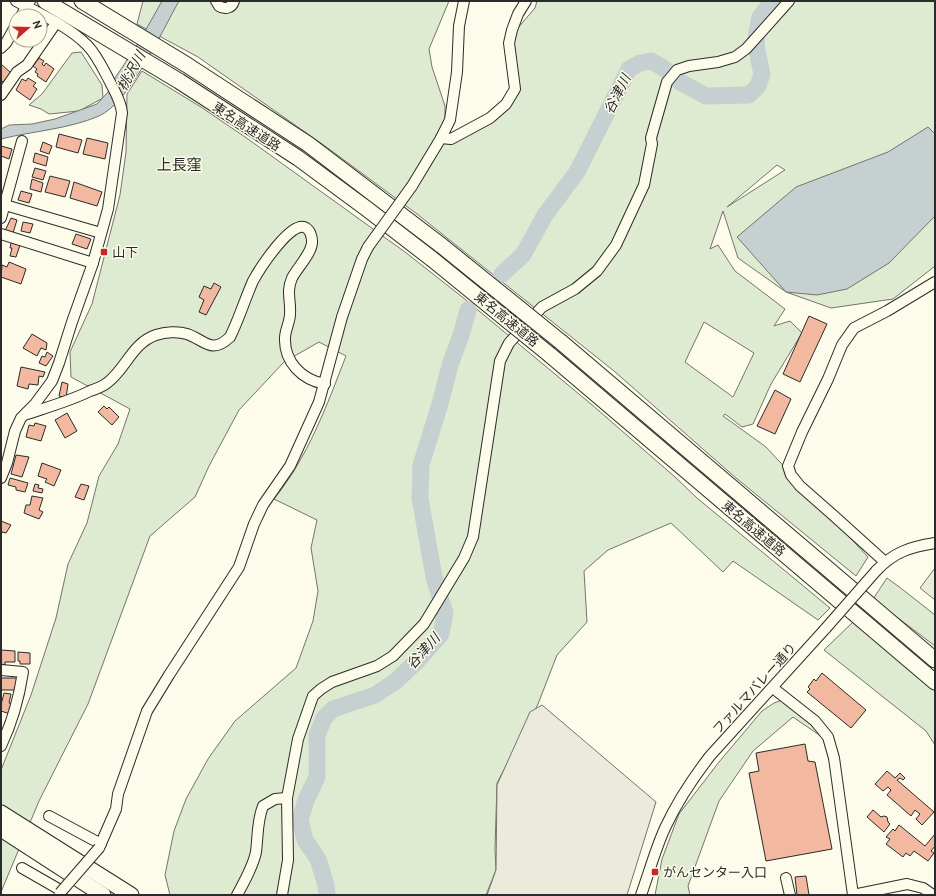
<svg xmlns="http://www.w3.org/2000/svg" width="936" height="896" font-family="Cabin,'Noto Sans JP',sans-serif">
  <style>
    .green { fill: #deebd1; stroke: #74746e; fill-rule: evenodd }
    .parking { fill: #eceadb; stroke: #74746e }
    .water { fill: #c7d0d0; stroke: #74746e }
    .lines { fill: none; stroke-linecap: round; stroke-linejoin: round }
    .river { stroke: #c7d0d0; stroke-width: 17 }
    .building { fill: #f2b8a0; stroke: #2b2b2b }
    .minor-casing { stroke: #2b2b2b; stroke-width: 12 }
    .highway-casing { stroke: #2b2b2b; stroke-width: 17 }
    .minor { stroke: #fdfbea; stroke-width: 10 }
    .highway { stroke: #fdfbea; stroke-width: 15 }
    .minor-bridge-casing { stroke: #2b2b2b; stroke-width: 12; stroke-linecap: butt }
    .highway-bridge-casing { stroke: #2b2b2b; stroke-width: 17; stroke-linecap: butt }
    .minor-bridge { stroke: #fdfbea; stroke-width: 10 }
    .highway-bridge { stroke: #fdfbea; stroke-width: 15 }
    .poi-dot { fill: #c62828; stroke: #fdfbea; stroke-width: 1.5 }
    .labels { text-anchor: middle; dominant-baseline: central; stroke-width: 3; stroke-linejoin: round; paint-order: stroke }
    .street-label { font-size: 13px; fill: #2b2b2b; stroke: #fdfbea }
    .poi-label { font-size: 13px; fill: #2b2b2b; stroke: #fdfbea; text-anchor: start }
    .water-label { font-size: 14px; font-style: italic; fill: #2b2b2b; stroke: #fdfbea }
    .quarter-label { font-size: 15px; fill: #2b2b2b; stroke: #fdfbea }
  </style>
  <rect width="100%" height="100%" fill="#fdfbea"/>
  <g class="green">
    <path d="M143,1h306l-20,48 3,18 13,39v32l45,-20 25,-29 -4,-53 24,-28 2,-7h398v265l-42,33 -62,9 -45,-16 -48,-34 -15,-47 -13,38 8,-4 17,26 50,38 -11,17 16,-5 12,12 -31,51 -18,40 -11,3 -17,-13 -2,2 43,31 102,110 -12,19 -120,-98 -122,-107 -197,-157 -92,-68 -127,-89 -61,-33zM777,165l8,5 -58,37zM704,322l50,31 -21,44 -48,-35z"/>
    <polygon points="81,52 102,85 103,98 79,111 49,114 41,109 29,105 42,94 72,53"/>
    <path d="M142,71l59,36 47,32 157,113 56,44 130,108 84,73 22,21 133,110 -12,12 -85,-59 -10,11 -52,-49 -63,27 -24,21 3,51 -30,33 -19,49 -41,79 -2,66 1,21 -10,25h-316l-5,-20 9,-44 12,-32 22,-40 27,-38 61,-53 17,-47 5,-30 -7,-43 6,-28 -43,-21c34,-42 53,-94 72,-143l-27,-14 -35,20 -45,48 -30,56 -14,31 -45,39 -62,168 -49,97 -38,91v-122l30,-75 25,-77 12,-54 19,-41 12,-47 19,-32 12,-35 -59,-32 -1,-25 22,-48 28,-109 6,-43 1,-58z"/>
    <polygon points="887,578 902,589 935,615 935,646 873,599"/>
    <polygon points="853,622 935,691 935,745 926,731 824,650"/>
    <polygon points="785,699 825,739 793,717 753,751 719,801 688,886 690,895 655,895 662,859 679,814 719,762 762,711 774,703"/>
  </g>
  <g class="parking">
    <polygon points="935,568 935,600 920,588"/>
    <polygon points="542,705 656,802 627,895 487,895 496,870 497,785 530,712"/>
  </g>
  <g class="water">
    <path d="M162,1h17c-17,30 -49,101 -80,115 -30,13 -66,15 -98,23v-10l8,-4 23,-1 23,-5 42,-15 11,-12 5,-11 26,-39z"/>
    <polygon points="928,127 935,134 935,216 889,263 847,289 817,295 786,292 737,237 796,187 888,152"/>
  </g>
  <g class="lines">
    <g class="river">
      <polyline points="502,274 523,255 545,215 577,172 629,69 640,63 651,61 662,67 680,82 706,96 749,95 758,86 762,74 757,51 756,37 760,17 773,1"/>
      <polyline points="327,895 326,885 318,859 305,840 300,820 306,800 317,777 317,735 324,718 333,709 375,695 396,681 417,661 441,634 445,613 434,577 420,498 421,465 440,404 450,365 461,335 468,310"/>
    </g>
  </g>
  <g class="building">
    <polygon points="39,58 44,61 42,64 44,66 46,63 54,69 46,82 37,76 38,74 35,72 37,69 33,66"/>
    <polygon points="1,64 11,73 3,82 1,80"/>
    <polygon points="28,78 36,83 33,86 37,89 30,100 16,90 22,79 26,81"/>
    <polygon points="59,134 82,140 78,153 56,147"/>
    <polygon points="87,138 108,143 105,159 83,154"/>
    <polygon points="43,142 52,146 49,154 40,151"/>
    <polygon points="1,146 12,149 9,159 1,156"/>
    <polygon points="35,153 48,157 46,166 33,162"/>
    <polygon points="35,168 46,171 43,180 32,177"/>
    <polygon points="50,176 70,181 65,197 45,192"/>
    <polygon points="32,179 43,183 41,192 30,189"/>
    <polygon points="74,182 102,192 97,206 70,198"/>
    <polygon points="21,191 32,194 29,203 18,200"/>
    <polygon points="11,218 17,220 13,233 5,231"/>
    <polygon points="23,222 33,224 30,233 21,231"/>
    <polygon points="76,234 91,239 87,249 72,244"/>
    <polygon points="11,243 20,245 16,257 10,256 12,248 10,248"/>
    <polygon points="9,262 26,269 21,284 1,277 2,265 7,267"/>
    <polygon points="214,283 221,287 206,315 199,312 204,300 199,297 204,286 211,289"/>
    <polygon points="809,316 827,324 800,382 783,374"/>
    <polygon points="32,334 47,343 46,350 41,348 37,356 23,348"/>
    <polygon points="47,352 53,356 46,366 39,363 42,356 45,357"/>
    <polygon points="21,367 45,372 43,377 39,376 38,385 29,384 28,389 17,386"/>
    <polygon points="62,382 68,384 66,398 59,396"/>
    <polygon points="775,390 791,399 775,434 757,426"/>
    <polygon points="104,406 107,409 109,407 119,417 112,425 98,412"/>
    <polygon points="67,413 77,431 65,438 55,420"/>
    <polygon points="35,423 46,426 41,441 26,437 29,425 34,426"/>
    <polygon points="16,455 29,457 22,477 11,474"/>
    <polygon points="42,463 61,470 54,486 45,482 47,479 38,476"/>
    <polygon points="10,478 28,483 25,492 16,490 16,487 8,485"/>
    <polygon points="35,484 39,485 38,488 43,489 42,493 33,491"/>
    <polygon points="81,484 89,486 84,500 75,497"/>
    <polygon points="32,496 43,498 39,510 43,512 39,519 24,513 26,505 30,505"/>
    <polygon points="1,521 11,525 6,533 2,532 1,536"/>
    <polygon points="1,650 15,651 15,662 5,662 5,665 1,664"/>
    <polygon points="18,652 30,653 30,664 20,664 20,661 18,661"/>
    <polygon points="822,673 866,710 851,728 807,692 810,689 808,687 814,679 816,681"/>
    <polygon points="1,678 18,678 16,690 1,690"/>
    <polygon points="4,693 11,694 9,703 13,704 10,714 1,711 1,705"/>
    <polygon points="805,744 808,761 815,762 832,849 766,861 749,773 759,771 756,753"/>
    <polygon points="887,771 895,778 900,773 905,778 903,780 900,778 897,780 934,812 922,825 916,819 920,814 915,810 911,816 887,795 891,790 888,787 883,791 875,784"/>
    <polygon points="873,810 881,817 884,816 887,817 888,822 890,824 884,832 867,817"/>
    <polygon points="899,825 925,846 935,834 935,846 931,851 934,853 928,861 914,851 910,856 906,853 903,857 886,844 890,839 886,837 893,829 895,831"/>
    <polygon points="806,876 809,895 797,895 795,877"/>
  </g>
  <g class="lines">
    <defs>
      <g id="minor">
        <path d="M216,1l3,5c6,4 13,2 15,-5"/>
        <polyline points="21,16 30,1"/>
        <polyline points="1,48 6,43 16,25"/>
        <polyline points="1,95 17,72 27,65 56,23"/>
        <polyline points="441,138 451,139 490,118 506,104 515,89 509,43 512,30 518,14 526,1"/>
        <polyline points="412,186 441,138 450,120 457,72 459,26 464,1"/>
        <polyline points="5,205 101,233"/>
        <polyline points="1,218 22,141"/>
        <polyline points="1,234 93,263"/>
        <path d="M27,414c21,-7 43,-13 63,-23 6,-2 12,-4 17,-8 19,-14 25,-40 49,-48 9,-3 22,-4 31,-1 18,6 24,21 43,3 9,-18 15,-38 23,-56 6,-11 39,-63 53,-53 4,2 6,9 6,13 1,11 -15,27 -20,37 -6,14 -1,22 -2,36 0,8 -5,16 -5,24 -1,24 17,42 40,46"/>
        <path d="M1,478l6,-15 8,-32 6,-13 14,-14 17,-23 7,-18 13,-41 21,-59 15,-54 14,-96c-1,-12 -7,-21 -12,-31 -7,-13 -13,-27 -23,-37 -19,-19 -47,-31 -71,-44"/>
        <polyline points="885,562 833,515 800,486 791,475 788,466 802,432 828,379 842,345 854,328 887,311 935,282"/>
        <path d="M876,571c18,-19 34,-24 59,-28"/>
        <path d="M1,670l22,2c-4,26 -11,51 -22,74"/>
        <polyline points="773,688 815,721 828,737 834,758 853,895"/>
        <polyline points="49,816 101,844"/>
        <polyline points="99,848 116,809 118,794 147,711 169,675 239,567 254,524 263,505 290,466 319,402 342,317 362,259 368,247"/>
        <polyline points="22,868 62,891"/>
        <polyline points="786,878 790,895"/>
        <path d="M237,895c7,-13 16,-28 19,-43 2,-16 1,-31 7,-46l12,-7 12,-1"/>
        <polyline points="282,895 288,860 287,798 298,739 313,696 321,689 332,682 377,666 393,656 424,624 464,558 473,537 500,361 509,343 542,307 575,289 597,271 616,245 644,185 652,144 651,138 667,82 677,70 689,66 718,62 735,57 746,49 789,1"/>
        <path d="M641,895c8,-22 14,-45 24,-67 12,-26 28,-50 45,-72l116,-128"/>
        <polyline points="853,895 907,884 923,888 933,895"/>
      </g>
      <g id="highway">
        <polyline points="45,1 179,81 298,158 367,209 432,259"/>
        <polyline points="82,1 187,65 308,144 442,246"/>
        <polyline points="561,342 935,660"/>
        <polyline points="550,355 935,682"/>
        <polyline points="1,813 131,895"/>
        <polyline points="1,829 103,895"/>
      </g>
    </defs>
    <use href="#minor" class="minor-casing"/>
    <use href="#highway" class="highway-casing"/>
    <use href="#minor" class="minor"/>
    <use href="#highway" class="highway"/>
    <defs>
      <g id="minor-bridge">
        <polyline points="368,247 412,186"/>
        <polyline points="826,628 876,571"/>
        <polyline points="60,893 99,848"/>
      </g>
      <g id="highway-bridge">
        <polyline points="442,246 561,342"/>
        <polyline points="432,259 550,355"/>
      </g>
    </defs>
    <use href="#minor-bridge" class="minor-bridge-casing"/>
    <use href="#highway-bridge" class="highway-bridge-casing"/>
    <use href="#minor-bridge" class="minor-bridge"/>
    <use href="#highway-bridge" class="highway-bridge"/>
  </g>
  <g class="poi-dot">
    <rect x="100" y="248" width="8" height="8" rx="2"/>
    <rect x="651" y="868" width="8" height="8" rx="2"/>
  </g>
  <g class="labels">
    <g class="street-label">
      <text transform="translate(247 126) rotate(33)">東名高速道路</text>
      <text transform="translate(507 319) rotate(39)">東名高速道路</text>
      <text transform="translate(754 528) rotate(40)">東名高速道路</text>
      <text transform="translate(754 688) rotate(-48)">ファルマバレー通り</text>
    </g>
    <g class="poi-label">
      <text x="112" y="252">山下</text>
      <text x="663" y="872">がんセンター入口</text>
    </g>
    <g class="water-label">
      <text transform="translate(131 71) rotate(-61)">桃沢川</text>
      <text transform="translate(617 94) rotate(-63)">谷津川</text>
      <text transform="translate(423 651) rotate(-48)">谷津川</text>
    </g>
    <g class="quarter-label">
      <text x="179" y="165">上長窪</text>
    </g>
  </g>
  <rect width="936" height="896" fill="none" stroke="#2b2b2b" stroke-width="4"/>
  <g transform="translate(28 28) rotate(70)"><circle r="19" fill="#fdfbea" stroke="#a9a89e"/>
  <path d="M0-3L7 15L0 10L-7 15Z" fill="#c62828"/>
  <text y="-6" font-size="11" font-weight="bold" text-anchor="middle" fill="#2b2b2b">N</text>
  </g>
</svg>
